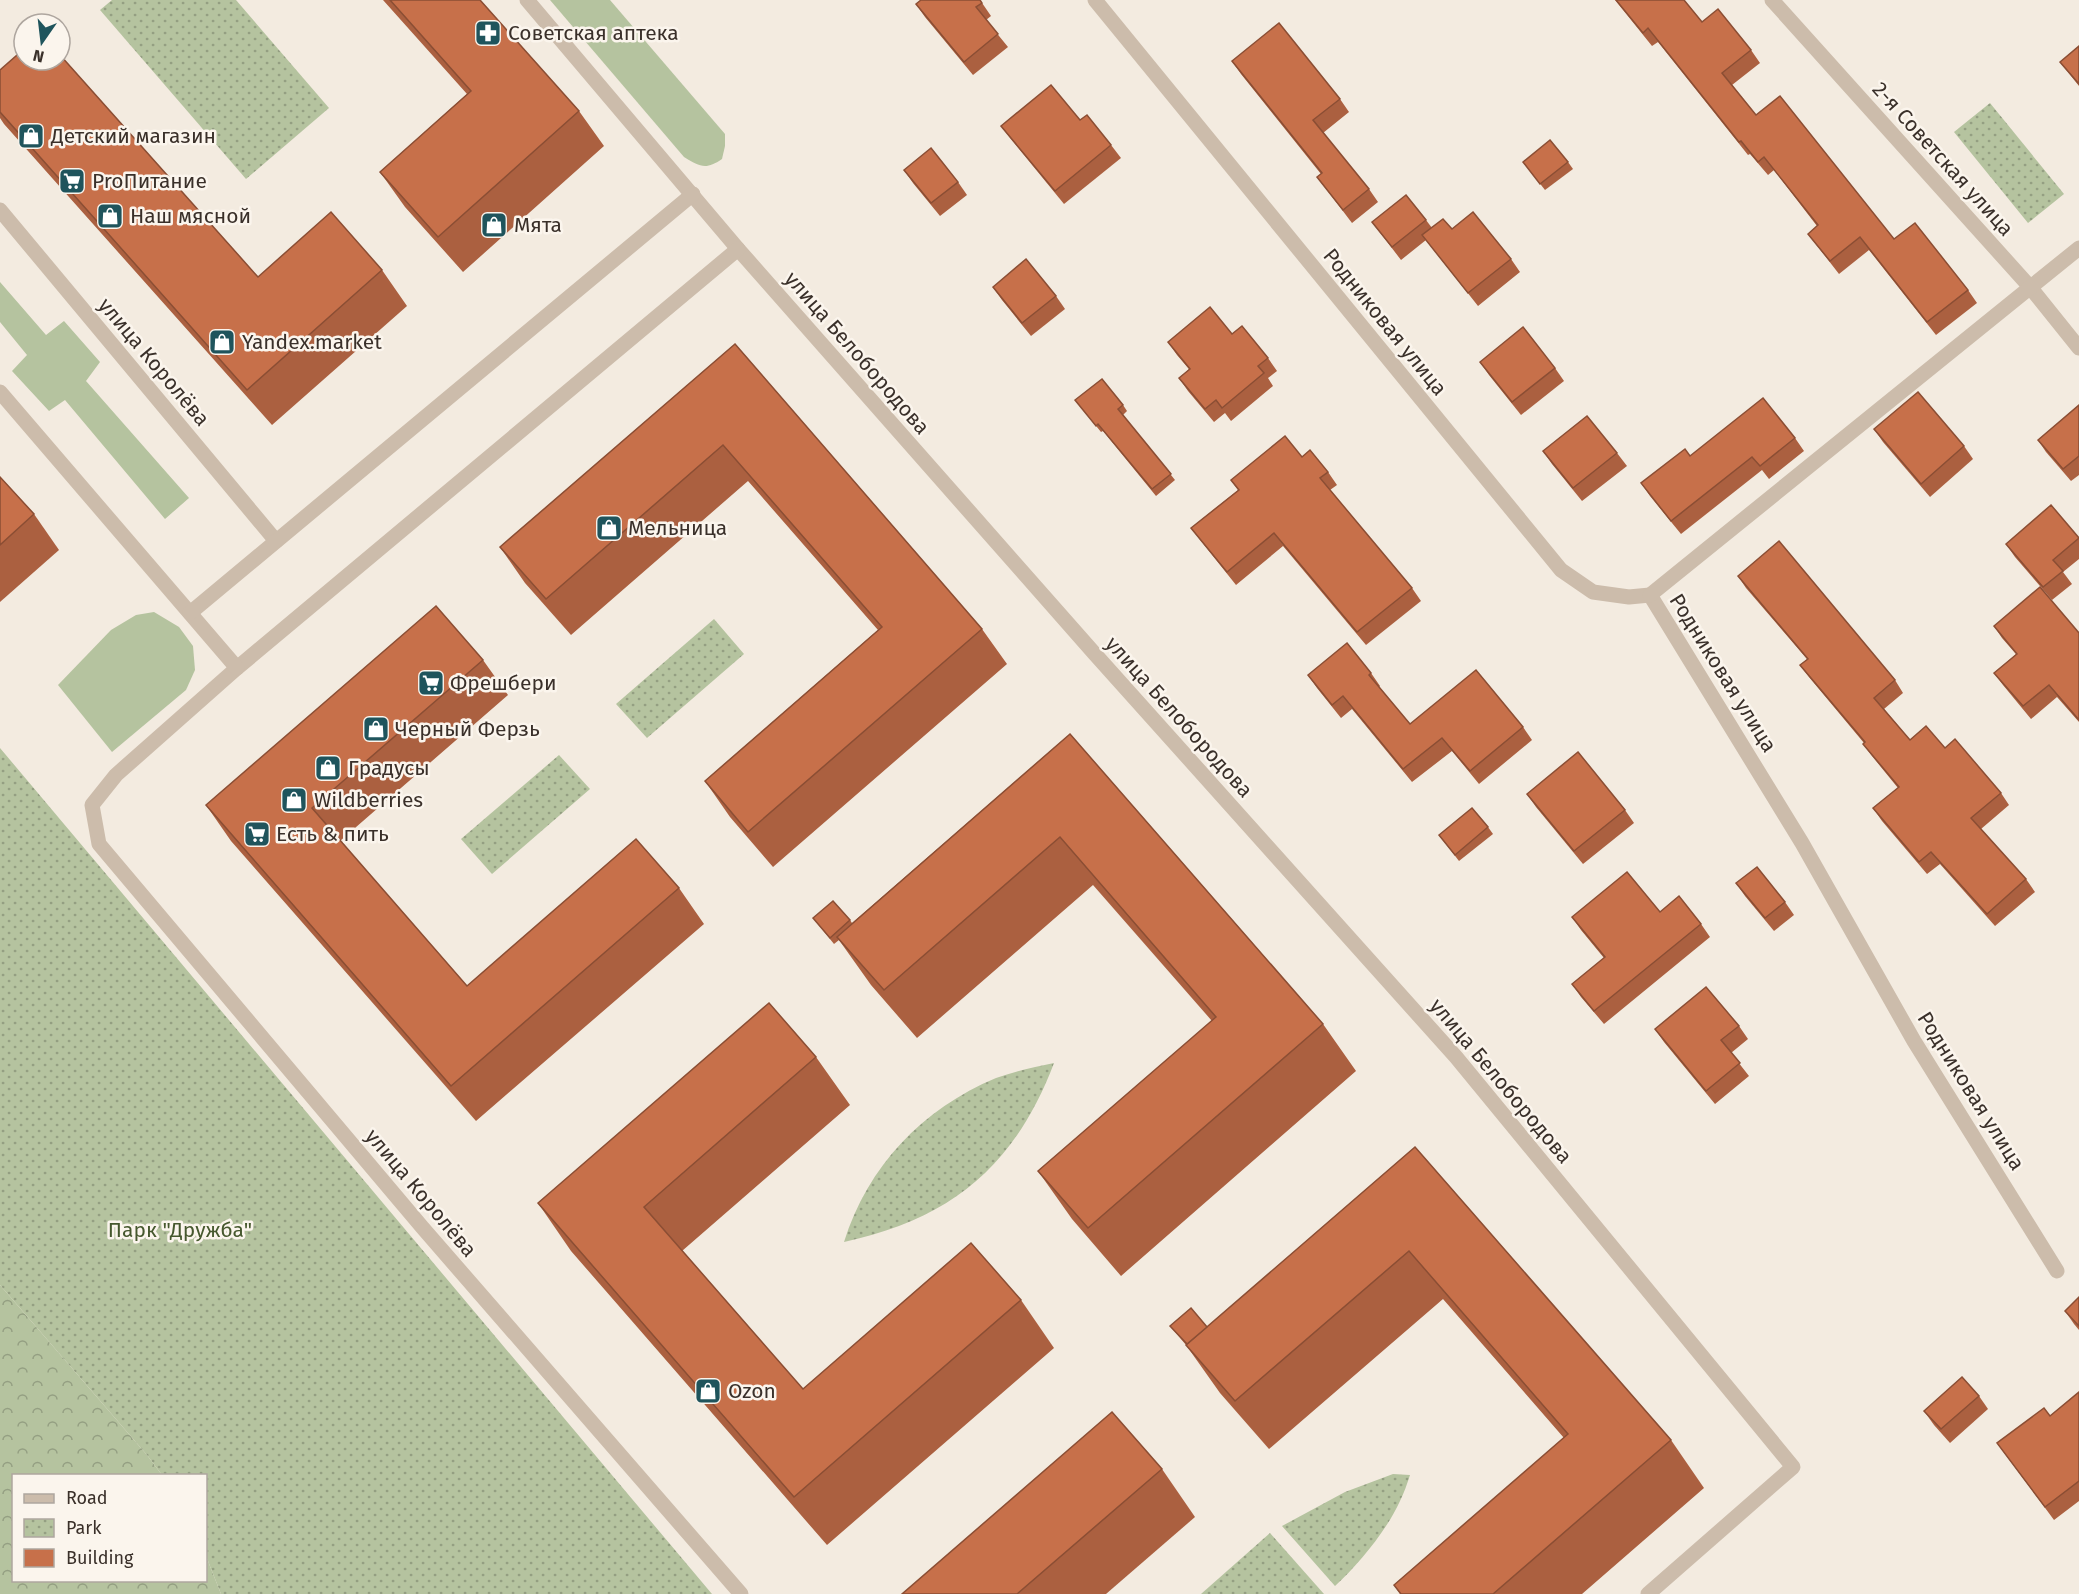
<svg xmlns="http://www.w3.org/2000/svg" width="2079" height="1594" font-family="'Fira Sans',sans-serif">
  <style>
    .grass { fill: #b5c39f }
    .forest { fill: url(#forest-crowns) }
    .park { fill: url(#park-dots) }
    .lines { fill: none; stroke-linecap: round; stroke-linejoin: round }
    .street { stroke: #ccbcab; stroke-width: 15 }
    .wall { fill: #ab6040 }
    .building { fill: #c7704a; stroke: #8b4e34; stroke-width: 1.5 }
    .labels { text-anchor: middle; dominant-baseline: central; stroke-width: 5; stroke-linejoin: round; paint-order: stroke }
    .poi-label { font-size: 21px; fill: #3a302a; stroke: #fbf5ed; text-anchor: start }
    .street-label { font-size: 21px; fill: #3a302a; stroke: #fbf5ed }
    .park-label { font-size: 21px; fill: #46582e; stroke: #fbf5ed }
  </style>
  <defs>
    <pattern id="forest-crowns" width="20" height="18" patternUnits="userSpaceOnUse" patternTransform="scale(1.5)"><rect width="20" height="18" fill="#b5c39f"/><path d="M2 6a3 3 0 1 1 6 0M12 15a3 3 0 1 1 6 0" fill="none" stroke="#949f82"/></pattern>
    <pattern id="park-dots" width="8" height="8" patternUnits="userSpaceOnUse" patternTransform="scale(1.5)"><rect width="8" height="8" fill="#b5c39f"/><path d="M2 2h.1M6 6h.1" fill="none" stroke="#949f82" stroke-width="1.8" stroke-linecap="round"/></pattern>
  </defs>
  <rect width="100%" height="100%" fill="#f3ebe0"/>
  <g class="grass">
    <path d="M550,0h60l115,134v12l-3,13c-16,11 -22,8 -38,-2z"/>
    <polygon points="0,282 46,335 64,321 100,362 86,381 189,498 165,519 65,400 49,411 12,371 27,355 0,322"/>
    <polygon points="154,612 179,627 193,646 195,670 186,690 112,752 58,685 111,630 136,615"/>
  </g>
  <polygon class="forest" points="0,1285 147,1455 162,1475 14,1476 14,1580 206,1580 206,1556 221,1594 0,1594"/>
  <g class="park">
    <polygon points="112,0 236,0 329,108 246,179 100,10"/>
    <polygon points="1990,103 2064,194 2028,223 1954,132"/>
    <polygon points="714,619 744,654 647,738 616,704"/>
    <polygon points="0,748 712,1594 221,1594 206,1556 206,1476 162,1475 147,1455 0,1285"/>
    <polygon points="559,755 590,789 492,874 461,839"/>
    <path d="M1054,1063c-39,103 -103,156 -210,179 24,-76 78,-133 152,-164 19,-7 39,-11 58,-15z"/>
    <path d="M1393,1474l17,1c-3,9 -6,18 -10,26 -13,29 -42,64 -65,85l-53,-60 63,-34z"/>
    <polygon points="1270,1533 1324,1594 1201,1594"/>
  </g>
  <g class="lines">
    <g class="street">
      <polyline points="527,0 738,249 1094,653 1456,1057 1793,1467 1648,1594"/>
      <polyline points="1095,0 1561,570 1593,592 1629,597 1650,595 1802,843 1914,1041 2057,1271"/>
      <polyline points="1772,0 2030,287 2079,348"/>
      <polyline points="0,210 276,541"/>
      <polyline points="738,249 237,668 116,775 92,805 99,844 422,1227 741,1594"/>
      <polyline points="0,392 237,668"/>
      <polyline points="1650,595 2079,248"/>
      <polyline points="190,613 693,194"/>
    </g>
  </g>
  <g class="wall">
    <polygon points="383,0 480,0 579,111 604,146 463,272 405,207 380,172 467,94"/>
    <polygon points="980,0 991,16 986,20 1008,47 973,75 925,17 916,4"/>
    <polygon points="1615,0 1684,0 1702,22 1751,50 1760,63 1732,85 1756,115 1894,239 1968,290 1977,303 1936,335 1869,250 1839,274 1808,234 1817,226 1774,170 1768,175 1750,154 1748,155 1658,42 1652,46"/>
    <polygon points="2079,46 2079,86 2060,62"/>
    <polygon points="1232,61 1340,99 1349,112 1323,133 1369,189 1378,202 1352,223 1317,177 1321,174 1241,74"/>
    <polygon points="0,70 258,277 382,270 407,306 272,425 4,124 0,118"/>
    <polygon points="1080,120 1111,145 1121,158 1064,204 1011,139 1001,126"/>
    <polygon points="1523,162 1568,162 1573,169 1545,190"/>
    <polygon points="904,170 958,182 967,195 940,216 913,183"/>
    <polygon points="1426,220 1432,228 1452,229 1511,259 1520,272 1478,306 1426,240 1401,260 1372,222"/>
    <polygon points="993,287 1056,296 1065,309 1031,336 1002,300"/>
    <polygon points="1232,334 1268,358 1277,371 1268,378 1273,386 1231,421 1225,413 1214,422 1188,391 1179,378 1189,369 1177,355 1168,342"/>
    <polygon points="735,344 982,629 1007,664 773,867 730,817 705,781 878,630 748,481 571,635 525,583 500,547"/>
    <polygon points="1480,362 1555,368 1564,381 1521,415 1489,375"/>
    <polygon points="1075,400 1123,405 1127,411 1123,415 1175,480 1156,496 1103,431 1101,432"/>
    <polygon points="2079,405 2079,475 2071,481 2046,452 2038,440"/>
    <polygon points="1874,429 1964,446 1973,459 1930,497 1883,442"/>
    <polygon points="1795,438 1804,451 1769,479 1762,470 1681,534 1650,496 1641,483 1690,456"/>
    <polygon points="1543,451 1617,453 1627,466 1582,501 1552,464"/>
    <polygon points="1302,457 1328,472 1337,485 1330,490 1412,588 1421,601 1366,645 1283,546 1236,585 1201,541 1191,528 1238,490 1231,480"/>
    <polygon points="0,477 34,514 59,550 0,602"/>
    <polygon points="2079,538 2079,559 2063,572 2072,584 2052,600 2015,557 2006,544"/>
    <polygon points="1738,576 1895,680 1903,693 1884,709 1910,740 1945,748 2001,793 2009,805 1981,829 2026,879 2035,892 1995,926 1940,864 1927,874 1882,821 1873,808 1898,788 1872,756 1863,744 1864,743 1809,677 1800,665 1807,659 1746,588"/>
    <polygon points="1994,626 2079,633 2079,722 2057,697 2031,719 2003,685 1994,673 2016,654 2002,638"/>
    <polygon points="483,660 508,695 340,841 467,986 679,888 704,924 476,1121 231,841 206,805"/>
    <polygon points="1371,673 1380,686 1379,687 1410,724 1523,727 1532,740 1479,784 1452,751 1412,782 1352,709 1341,718 1317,688 1308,675"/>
    <polygon points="1070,734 1323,1024 1356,1071 1121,1276 1072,1219 1038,1171 1212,1021 1093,885 917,1038 871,985 839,940 834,944 813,918 850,920 852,923"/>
    <polygon points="1527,794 1625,810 1634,823 1583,864 1536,807"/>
    <polygon points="1488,827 1493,834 1459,861 1439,835"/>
    <polygon points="1736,883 1785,902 1794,915 1774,931 1745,896"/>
    <polygon points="1572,917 1701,924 1710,937 1604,1024 1581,997 1572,984 1604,958 1581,930"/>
    <polygon points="1739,1026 1748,1039 1731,1053 1749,1076 1715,1104 1664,1042 1655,1029"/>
    <polygon points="816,1057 850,1105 682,1251 803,1389 1021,1300 1054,1348 827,1545 571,1251 538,1203"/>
    <polygon points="1415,1147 1671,1440 1704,1488 1582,1594 1400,1594 1394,1585 1564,1438 1443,1299 1269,1449 1220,1393 1186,1345 1170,1326 1207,1327"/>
    <polygon points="2079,1297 2079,1330 2074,1324 2065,1311"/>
    <polygon points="2079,1392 2079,1501 2054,1520 1997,1443 2050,1416"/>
    <polygon points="1979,1396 1988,1409 1950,1443 1934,1425 1924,1411"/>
    <polygon points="1162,1469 1195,1517 1106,1594 902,1594"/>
  </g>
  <g class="building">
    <polygon points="390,0 480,0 579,111 438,237 380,172 471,91"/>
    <polygon points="921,0 980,0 982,3 976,7 998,34 964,62 916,4"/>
    <polygon points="1616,0 1684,0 1702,22 1718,9 1751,50 1722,73 1756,115 1780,96 1894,239 1915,223 1968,290 1927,322 1860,237 1830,261 1808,234 1818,225 1764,157 1758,162 1741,141 1739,142 1648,28 1643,33"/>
    <polygon points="1279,23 1340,99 1313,120 1369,189 1343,210 1317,177 1322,173 1232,61"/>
    <polygon points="2079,46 2079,84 2060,62"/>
    <polygon points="24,49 24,60 60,60 60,55 258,277 331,212 382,270 247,390 0,112 0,70"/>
    <polygon points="1051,85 1080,120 1087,115 1111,145 1055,191 1001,126"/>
    <polygon points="1550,140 1568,162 1540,184 1523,162"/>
    <polygon points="931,148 958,182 931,203 904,170"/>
    <polygon points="1406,195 1426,220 1392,247 1372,222"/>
    <polygon points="1473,212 1511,259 1468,293 1422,235 1443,219 1452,229"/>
    <polygon points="1026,259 1056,296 1022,323 993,287"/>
    <polygon points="1210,307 1232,334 1242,326 1268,358 1258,366 1264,373 1222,408 1216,400 1205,409 1179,378 1190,369 1168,342"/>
    <polygon points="1523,327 1555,368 1512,402 1480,362"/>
    <polygon points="735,344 982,629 748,832 705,781 882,627 723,445 546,599 500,547"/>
    <polygon points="1102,379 1123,405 1118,409 1171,474 1152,489 1098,424 1096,426 1075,400"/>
    <polygon points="1918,392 1964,446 1921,484 1874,429"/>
    <polygon points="1763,398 1795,438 1760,466 1752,457 1671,521 1641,483 1685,449 1690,456"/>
    <polygon points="2079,405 2079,456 2063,469 2038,440"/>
    <polygon points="1587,416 1617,453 1573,488 1543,451"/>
    <polygon points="1285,436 1302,457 1310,450 1328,472 1320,478 1412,588 1357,632 1274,533 1227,572 1191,528 1239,490 1231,480"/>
    <polygon points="0,477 34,514 0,545"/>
    <polygon points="2051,505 2079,538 2053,560 2063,571 2043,587 2006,544"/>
    <polygon points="1779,541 1895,680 1874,698 1910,740 1926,726 1945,748 1955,739 2001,793 1971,818 2026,879 1987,914 1931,852 1919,862 1873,808 1899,787 1863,744 1865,742 1800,665 1808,659 1738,576"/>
    <polygon points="2040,587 2079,633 2079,720 2049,685 2023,706 1994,673 2017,654 1994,626"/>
    <polygon points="436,606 483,660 312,808 467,986 636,839 679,888 451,1086 206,805"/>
    <polygon points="1347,643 1371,673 1369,675 1410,724 1476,670 1523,727 1470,771 1442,738 1403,769 1343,696 1332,705 1308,675"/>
    <polygon points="1070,734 1323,1024 1088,1228 1038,1171 1216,1017 1060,837 884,990 837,937"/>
    <polygon points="1578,752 1625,810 1574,851 1527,794"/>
    <polygon points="1472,808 1488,827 1455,855 1439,835"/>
    <polygon points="1757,867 1785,902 1765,918 1736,883"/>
    <polygon points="1627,872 1660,912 1679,896 1701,924 1594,1011 1572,984 1605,957 1572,917"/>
    <polygon points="833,901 850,920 830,938 813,918"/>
    <polygon points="1706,987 1739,1026 1721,1040 1740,1063 1706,1091 1655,1029"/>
    <polygon points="769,1003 816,1057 644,1207 803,1389 971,1243 1021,1300 794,1497 538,1203"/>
    <polygon points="1415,1147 1671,1440 1493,1594 1401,1594 1394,1585 1568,1434 1409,1251 1235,1401 1186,1345"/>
    <polygon points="2079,1297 2079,1326 2065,1311"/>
    <polygon points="1191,1308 1207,1327 1187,1344 1170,1326"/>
    <polygon points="1962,1377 1979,1396 1941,1429 1924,1411"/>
    <polygon points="2079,1392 2079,1481 2045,1507 1997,1443 2044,1408 2050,1416"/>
    <polygon points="1112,1412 1162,1469 1017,1594 902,1594"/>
  </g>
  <defs>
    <symbol id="pharmacy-square" viewBox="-11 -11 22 22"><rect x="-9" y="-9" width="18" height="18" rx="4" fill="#1f545c" stroke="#fbf5ed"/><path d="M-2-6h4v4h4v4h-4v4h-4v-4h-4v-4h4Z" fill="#fff"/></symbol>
    <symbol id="shop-square" viewBox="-11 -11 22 22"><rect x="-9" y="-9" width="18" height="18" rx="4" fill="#1f545c" stroke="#fbf5ed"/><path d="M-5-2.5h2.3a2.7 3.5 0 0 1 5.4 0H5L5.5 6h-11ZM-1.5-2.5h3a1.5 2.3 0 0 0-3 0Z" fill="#fff"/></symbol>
    <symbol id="supermarket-square" viewBox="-11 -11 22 22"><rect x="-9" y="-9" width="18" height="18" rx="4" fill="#1f545c" stroke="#fbf5ed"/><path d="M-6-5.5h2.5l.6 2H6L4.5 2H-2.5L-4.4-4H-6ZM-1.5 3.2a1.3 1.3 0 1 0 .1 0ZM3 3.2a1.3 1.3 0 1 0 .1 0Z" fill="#fff"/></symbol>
  </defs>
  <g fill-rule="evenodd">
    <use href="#pharmacy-square" x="473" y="18" width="30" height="30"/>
    <use href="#shop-square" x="16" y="121" width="30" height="30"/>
    <use href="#supermarket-square" x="57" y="166" width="30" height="30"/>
    <use href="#shop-square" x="95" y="201" width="30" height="30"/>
    <use href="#shop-square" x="479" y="210" width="30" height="30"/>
    <use href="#shop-square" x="207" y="327" width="30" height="30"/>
    <use href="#shop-square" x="594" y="513" width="30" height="30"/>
    <use href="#supermarket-square" x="416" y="668" width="30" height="30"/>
    <use href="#shop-square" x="361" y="714" width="30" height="30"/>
    <use href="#shop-square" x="313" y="753" width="30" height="30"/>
    <use href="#shop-square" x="279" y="785" width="30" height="30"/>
    <use href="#supermarket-square" x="242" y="819" width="30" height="30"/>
    <use href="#shop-square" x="693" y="1376" width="30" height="30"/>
  </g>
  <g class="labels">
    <g class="poi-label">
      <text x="508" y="33">Советская аптека</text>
      <text x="51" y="136">Детский магазин</text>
      <text x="92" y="181">ProПитание</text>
      <text x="130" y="216">Наш мясной</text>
      <text x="514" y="225">Мята</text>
      <text x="242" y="342">Yandex.market</text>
      <text x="628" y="528">Мельница</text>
      <text x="450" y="683">Фрешбери</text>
      <text x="395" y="729">Черный Ферзь</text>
      <text x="348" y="768">Градусы</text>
      <text x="314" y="800">Wildberries</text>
      <text x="276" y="834">Есть &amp; пить</text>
      <text x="728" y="1391">Ozon</text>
    </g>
    <g class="street-label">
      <text transform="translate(1943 159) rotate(48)">2-я Советская улица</text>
      <text transform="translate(1385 322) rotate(51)">Родниковая улица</text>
      <text transform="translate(857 353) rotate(49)">улица Белобородова</text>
      <text transform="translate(154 362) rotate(50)">улица Королёва</text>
      <text transform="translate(1723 673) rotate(58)">Родниковая улица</text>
      <text transform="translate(1179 717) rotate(48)">улица Белобородова</text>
      <text transform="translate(1501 1081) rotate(50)">улица Белобородова</text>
      <text transform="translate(1971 1091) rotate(58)">Родниковая улица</text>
      <text transform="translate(421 1193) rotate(50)">улица Королёва</text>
    </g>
    <g class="park-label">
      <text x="180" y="1230">Парк "Дружба"</text>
    </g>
  </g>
  <rect x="12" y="1474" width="195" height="108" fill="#fbf5ed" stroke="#aea69f" stroke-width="1.5"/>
  <rect x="24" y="1494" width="30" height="9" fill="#ccbcab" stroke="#aea69f" stroke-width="1.5"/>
  <text x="66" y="1504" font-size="18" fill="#3a302a">Road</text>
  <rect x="24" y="1519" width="30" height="18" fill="url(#park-dots)" stroke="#aea69f" stroke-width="1.5"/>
  <text x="66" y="1534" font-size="18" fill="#3a302a">Park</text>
  <rect x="24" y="1549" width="30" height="18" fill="#c7704a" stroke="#aea69f" stroke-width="1.5"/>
  <text x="66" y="1564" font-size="18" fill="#3a302a">Building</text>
  <g transform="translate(42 42) rotate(194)"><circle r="28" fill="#fbf5ed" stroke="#aea69f" stroke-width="1.5"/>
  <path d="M0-4.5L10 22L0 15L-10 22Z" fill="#1f545c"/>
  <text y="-9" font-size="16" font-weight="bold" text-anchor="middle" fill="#3a302a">N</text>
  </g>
</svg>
